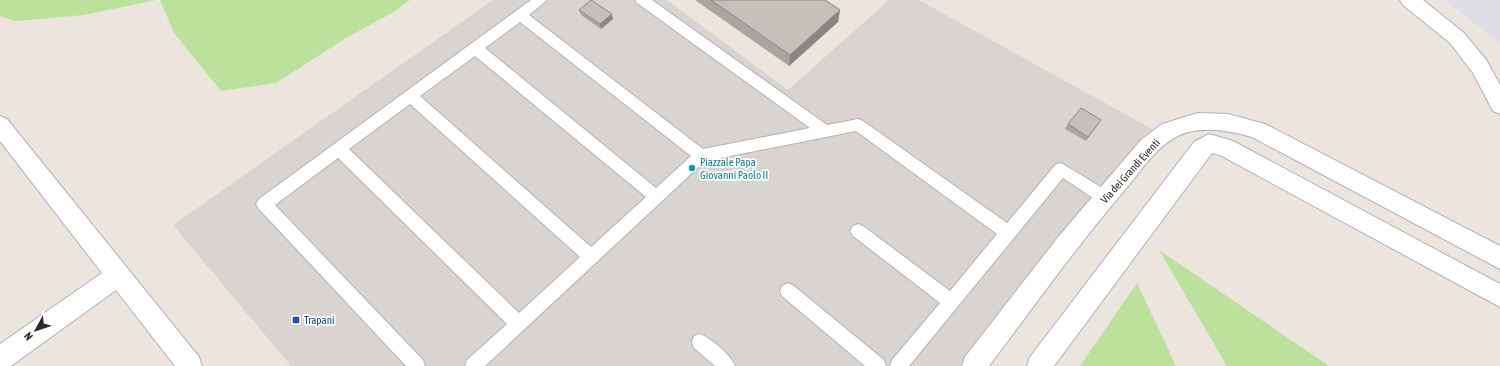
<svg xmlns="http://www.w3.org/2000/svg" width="1500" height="366" font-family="'Asap Condensed',sans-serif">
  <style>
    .industrial { fill: #dfdee5 }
    .green { fill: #bbe19c }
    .plaza { fill: #d9d4d0 }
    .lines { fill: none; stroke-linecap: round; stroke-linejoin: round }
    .lane-casing { stroke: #aeb2bb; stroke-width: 2 }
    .street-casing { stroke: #aeb2bb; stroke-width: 2 }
    .lane { fill: #fff; fill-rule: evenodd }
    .street { fill: #fff; fill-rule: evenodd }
    .wall { fill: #a9a59f }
    .shaded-wall { fill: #8a8682 }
    .building { fill: #c5c0b9; stroke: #8a8682 }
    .culture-dot { fill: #0f9aa8; stroke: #fff; stroke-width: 1.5 }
    .transit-dot { fill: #1a4fb4; stroke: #fff; stroke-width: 1.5 }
    .labels { text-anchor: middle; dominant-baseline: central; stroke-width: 3.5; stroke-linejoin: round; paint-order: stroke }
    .culture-label { font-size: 11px; fill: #0d838f; stroke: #fff; text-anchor: start }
    .street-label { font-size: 11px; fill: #2b2b2b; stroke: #fff }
    .transit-label { font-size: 11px; fill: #164399; stroke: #fff; text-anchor: start }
  </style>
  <rect width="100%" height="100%" fill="#ece5de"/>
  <polygon class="industrial" points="1445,0 1500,0 1500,44 1496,40"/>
  <g class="green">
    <polygon points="0,0 156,0 84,15 16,21 0,16"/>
    <polygon points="160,0 410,0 392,13 346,38 276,83 221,91 174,33"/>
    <polygon points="1159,250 1329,366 1227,366"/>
    <polygon points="1137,283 1176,366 1080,366"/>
  </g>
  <polygon class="plaza" points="493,0 667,0 788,90 889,0 919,0 1163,135 974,366 291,366 173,225"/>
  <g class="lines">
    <defs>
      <g id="lane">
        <path d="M531,0h16l-18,15 174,134 107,-21 -173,-125 -2,-3h17l175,125 31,-6 5,2 144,102 49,-59 5,-1 48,29 3,5 -3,5 -5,2 -5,-2 -36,-24 -154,188h-19l2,-6 48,-57 -87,-67 -3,-5 3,-5 5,-2 5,2 87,65 47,-57 -141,-103 -151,30 -220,205h-20l2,-6 40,-36 -169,-166 -63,47 148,155 2,6h-19l-147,-157 -3,-5 3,-5zM520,22l171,134 -35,32 -171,-140zM475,56l171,141 -55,50 -171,-151zM410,104l170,153 -61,56 -170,-164z"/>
        <polygon points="788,283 794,286 884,360 886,366 865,366 782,296 780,291 782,286"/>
        <path d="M700,334c12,5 30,20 35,32h-20l-21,-18 -2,-6 2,-6z"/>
      </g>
      <g id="street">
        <polygon points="1400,0 1423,0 1464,33 1487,61 1500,85 1500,114 1493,111 1473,73 1450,43 1403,5"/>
        <path d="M1198,113l30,1 37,10 235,122v23l-248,-132c-23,-6 -52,-12 -74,-1 -21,10 -35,32 -49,49 -50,58 -94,120 -140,181h-27l3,-9 94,-121 82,-96 21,-16z"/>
        <polygon points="0,116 7,119 199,357 202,366 175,366 116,290 11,366 0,366 0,344 102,273 0,141"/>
        <polygon points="1209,134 1233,141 1500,284 1500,307 1220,155 1212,153 1054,366 1027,366 1030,357 1194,142"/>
      </g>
    </defs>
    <use href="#lane" class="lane-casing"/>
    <use href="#street" class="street-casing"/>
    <use href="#lane" class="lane"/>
    <use href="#street" class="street"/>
  </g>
  <g class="wall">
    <polygon points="695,0 825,0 840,10 838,22 789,66"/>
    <polygon points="579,10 613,19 601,29 581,15"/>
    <polygon points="1101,120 1086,141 1065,129 1068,124"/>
  </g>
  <g class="shaded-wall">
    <polygon points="840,10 838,22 789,66 790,55"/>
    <polygon points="612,14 613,19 601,29 600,24"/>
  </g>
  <g class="building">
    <polygon points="591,0 612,14 600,24 579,10"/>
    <polygon points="711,0 825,0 840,10 790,55"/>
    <polygon points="1081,108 1101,120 1088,137 1068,124"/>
  </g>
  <circle class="culture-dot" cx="692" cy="168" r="4"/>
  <rect class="transit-dot" x="292" y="316" width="8" height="8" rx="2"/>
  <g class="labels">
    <g class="culture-label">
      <text x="700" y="162">Piazzale Papa<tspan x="700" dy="13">Giovanni Paolo II</tspan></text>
    </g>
    <g class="street-label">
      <text transform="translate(1130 171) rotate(-48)">Via dei Grandi Eventi</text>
    </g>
    <g class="transit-label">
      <text x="304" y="320">Trapani</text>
    </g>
  </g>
  <g transform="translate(36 330) rotate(230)" stroke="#ffffff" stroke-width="3" paint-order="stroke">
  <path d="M0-3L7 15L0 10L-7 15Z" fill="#2b2b2b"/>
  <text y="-6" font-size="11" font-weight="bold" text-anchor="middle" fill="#2b2b2b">N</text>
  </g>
</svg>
